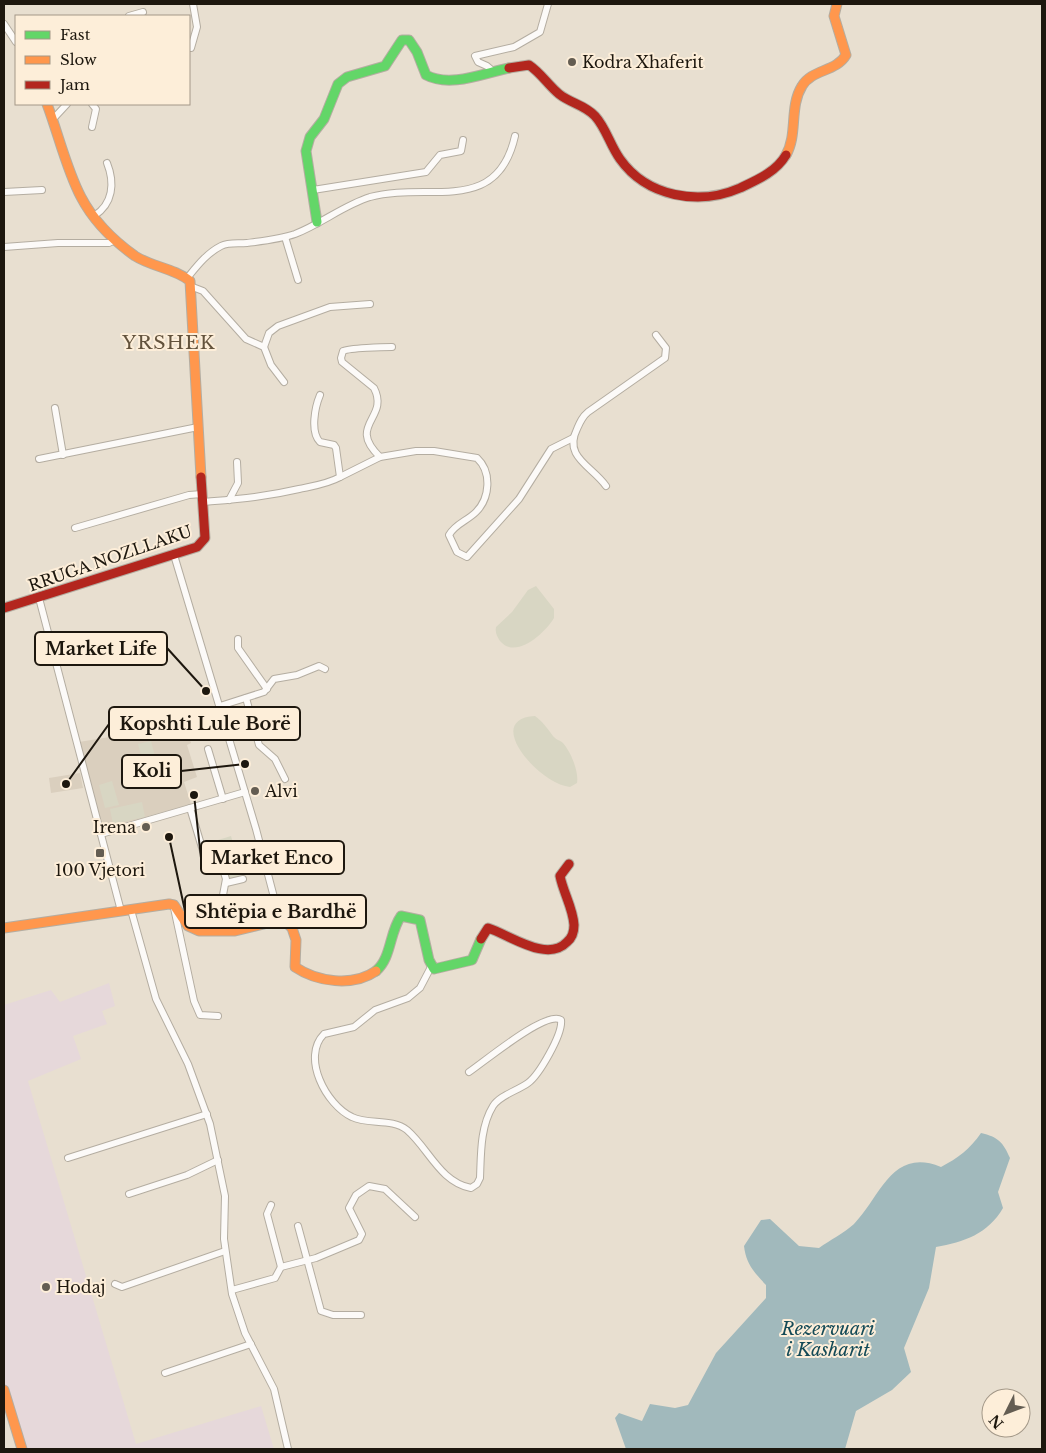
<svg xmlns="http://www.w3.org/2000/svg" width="1046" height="1453" font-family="'Libre Baskerville',serif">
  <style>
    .commercial { fill: #e6d8da }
    .education { fill: #dacfbe }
    .green { fill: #d8d6c3 }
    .water { fill: #a1b9bc }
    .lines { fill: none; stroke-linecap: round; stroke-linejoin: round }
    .street-casing { stroke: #b4ada1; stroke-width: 8 }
    .fast-casing { stroke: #b4ada1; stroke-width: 11 }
    .slow-casing { stroke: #b4ada1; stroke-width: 11 }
    .jam-casing { stroke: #b4ada1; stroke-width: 11 }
    .street { stroke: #fcfaf8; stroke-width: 6 }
    .fast { stroke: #63d668; stroke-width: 9 }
    .slow { stroke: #ff974d; stroke-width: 9 }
    .jam { stroke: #b3261e; stroke-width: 9 }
    .poi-dot { fill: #645d52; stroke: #fdeed9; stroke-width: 2 }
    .labels { text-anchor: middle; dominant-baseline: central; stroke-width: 4; stroke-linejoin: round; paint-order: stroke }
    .poi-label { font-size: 16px; fill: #1d170e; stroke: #fdeed9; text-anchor: start }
    .street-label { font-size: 16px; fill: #1d170e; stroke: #fdeed9 }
    .water-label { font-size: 18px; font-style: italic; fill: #144a57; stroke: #fdeed9 }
    .quarter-label { font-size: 19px; letter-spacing: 1px; fill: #63533d; stroke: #fdeed9 }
    .leader { fill: none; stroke: #1d170e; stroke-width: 2 }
    .callout-dot { fill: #1d170e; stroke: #fdeed9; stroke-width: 2 }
    .callout { fill: #fdeed9; stroke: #1d170e; stroke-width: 2 }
    .callout-label { font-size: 18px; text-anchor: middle; font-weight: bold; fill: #1d170e }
  </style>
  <rect width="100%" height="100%" fill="#e8dfd0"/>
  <polygon class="commercial" points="109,983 115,1006 102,1011 107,1024 73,1036 81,1059 28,1081 136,1444 261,1406 274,1449 22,1449 4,1390 4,1005 51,990 60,1002"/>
  <g class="education">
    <polygon points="187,732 191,743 187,745 197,777 184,782 191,804 103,829 79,742 134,733 149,740 165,739"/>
    <polygon points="80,773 83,788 51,793 49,778"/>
  </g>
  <g class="green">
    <path d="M536,586l18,23v9c-9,15 -38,42 -54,23 -3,-5 -5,-8 -4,-14l16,-15 16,-22z"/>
    <path d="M535,716c8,6 12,12 18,20 3,4 7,4 10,7 8,9 16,29 14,40l-7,4c-31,-3 -88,-68 -35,-71z"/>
    <polygon points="151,741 157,764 144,767 138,744"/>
    <polygon points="112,781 119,805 105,808 99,785"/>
    <polygon points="142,802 145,817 113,824 110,809"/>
    <polygon points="231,836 243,877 229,880 218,840"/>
  </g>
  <path class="water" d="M981,1133c17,4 22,9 29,25l-12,34 5,16c-15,26 -39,34 -67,39l-7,41 -25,60 7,24 -19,18 -36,21 -11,38h-219l-11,-31 4,-5 23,8 8,-17 25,4 13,-3 28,-52 50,-55v-13c-12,-13 -20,-21 -22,-39l17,-26 9,-1 29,27 20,2c11,-8 25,-15 35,-24 27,-28 38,-77 87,-57 17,-9 29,-18 40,-34z"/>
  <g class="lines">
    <defs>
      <g id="street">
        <polyline points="129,16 143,12"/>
        <polyline points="4,24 16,42"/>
        <polyline points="191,48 197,27 193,4"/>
        <polyline points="494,72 487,66 478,62 475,56 514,47 540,32 548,4"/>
        <polyline points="54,118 67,104"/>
        <polyline points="92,127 96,109 92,104"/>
        <polyline points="313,190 426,172 440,155 461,151 463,140"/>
        <polyline points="4,192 42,190"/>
        <path d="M94,216c19,-12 21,-33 13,-53"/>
        <polyline points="285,237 298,280"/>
        <polyline points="4,247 58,243 109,243 115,240"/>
        <path d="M188,277c9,-11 19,-24 33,-31 8,-4 17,-2 26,-3 16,-2 34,-4 48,-9 26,-10 49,-29 75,-37 57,-16 127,20 145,-61"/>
        <polyline points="190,286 203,291 246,339 264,347 271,365 284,382"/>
        <polyline points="264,347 269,333 278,326 330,307 370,304"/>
        <polyline points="55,408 63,455"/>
        <path d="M380,457c-34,-33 10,-38 -6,-69l-32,-26 -1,-4 2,-7c6,-3 41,-4 49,-4"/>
        <polyline points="39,459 198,427"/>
        <path d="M340,477l40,-20 36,-6h18l43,7c15,14 13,40 -1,54 -9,9 -21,12 -27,23l8,17 10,5 52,-58 32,-50 22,-11"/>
        <path d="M606,486c-14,-20 -43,-29 -29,-57 3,-7 5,-12 11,-17l77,-54 1,-10 -10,-13"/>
        <polyline points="229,500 238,483 237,462"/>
        <path d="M203,502c34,-3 62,-5 96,-13 14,-3 29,-5 41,-12l-4,-29 -2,-3 -14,-3c-10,-10 -5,-35 0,-47"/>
        <polyline points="75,528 189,495 202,494"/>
        <polyline points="174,555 256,829 280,920"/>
        <polyline points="39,598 121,911"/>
        <polyline points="238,639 238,648 267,689"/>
        <polyline points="246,698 259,745 275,759 285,779"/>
        <polyline points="220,706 264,692 274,679 297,675 319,666 325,669"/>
        <polyline points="208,749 223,799"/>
        <polyline points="190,808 203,851 206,855 217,854 219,856 226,879 223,895 224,917 218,931"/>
        <polyline points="101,834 245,792"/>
        <polyline points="226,883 243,879"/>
        <polyline points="174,908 194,1001 200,1015 218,1016"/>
        <polyline points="131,910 156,999 188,1064 210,1124 225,1196 224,1239 232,1294 245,1333 274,1389 288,1449"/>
        <path d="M431,967l-11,21 -12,10 -33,12 -21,17 -30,7c-23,23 2,71 28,83 16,8 40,1 55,13 22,19 33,52 64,58l6,-4 3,-6c1,-23 0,-51 13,-72 7,-11 24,-15 35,-23 11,-8 35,-49 33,-63 -15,-10 -77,42 -92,52"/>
        <polyline points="68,1158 207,1114"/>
        <polyline points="129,1194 187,1175 218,1160"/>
        <polyline points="271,1205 267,1214 281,1267"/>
        <polyline points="298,1226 321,1311 333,1315 361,1315"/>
        <polyline points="115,1284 122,1287 225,1251"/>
        <polyline points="232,1290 275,1278 281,1267 316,1258 359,1240 362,1234 349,1208 356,1195 369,1186 385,1189 415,1217"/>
        <polyline points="165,1373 251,1344"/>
      </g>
      <g id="fast">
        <path d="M317,222l-11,-71 4,-14 14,-18 14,-35 9,-7 38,-11 17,-26h7l8,12 9,23c24,13 58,-2 83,-7"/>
        <path d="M376,971c16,-14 13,-38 25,-55l19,4 9,40 5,9 38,-9 9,-21"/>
      </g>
      <g id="slow">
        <path d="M47,104c11,29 20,67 34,93 12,23 33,44 54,59 17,11 39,12 55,25l11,196"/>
        <path d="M786,155c12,-21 3,-48 16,-69 10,-17 34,-14 44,-31l-12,-39 3,-12"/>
        <path d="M4,928l165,-24 5,1 14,21 11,5h36l45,-11 8,4 4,4 4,12 -1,27c22,15 58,20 81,4"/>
        <polyline points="4,1390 22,1449"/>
      </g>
      <g id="jam">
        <path d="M509,68l20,-3c12,8 19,20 30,29 11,9 26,11 36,22 11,12 15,29 25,43 27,38 79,47 120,29 17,-8 36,-16 46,-33"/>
        <polyline points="4,608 197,547 205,538 201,477"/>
        <path d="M481,939l7,-11c22,7 59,35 79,14 5,-4 7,-11 7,-17 -1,-17 -11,-33 -14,-49l9,-12"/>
      </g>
    </defs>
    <use href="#street" class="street-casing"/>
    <use href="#fast" class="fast-casing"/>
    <use href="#slow" class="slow-casing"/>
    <use href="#jam" class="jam-casing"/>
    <use href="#street" class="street"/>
    <use href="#fast" class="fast"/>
    <use href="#slow" class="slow"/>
    <use href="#jam" class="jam"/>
  </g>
  <g class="poi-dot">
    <circle cx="572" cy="62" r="5"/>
    <circle cx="255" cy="791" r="5"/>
    <circle cx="146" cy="827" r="5"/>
    <rect x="95" y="848" width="10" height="10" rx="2.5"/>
    <circle cx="46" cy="1287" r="5"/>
  </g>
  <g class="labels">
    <g class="poi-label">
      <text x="582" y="62">Kodra Xhaferit</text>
      <text x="265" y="791">Alvi</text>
      <text x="136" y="827" text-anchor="end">Irena</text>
      <text x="100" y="870" text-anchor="middle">100 Vjetori</text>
      <text x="56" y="1287">Hodaj</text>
    </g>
    <g class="street-label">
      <text transform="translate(110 558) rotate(-19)">RRUGA NOZLLAKU</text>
    </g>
    <g class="water-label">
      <text x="828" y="1329">Rezervuari<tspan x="828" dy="21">i Kasharit</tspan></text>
    </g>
    <g class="quarter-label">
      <text x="169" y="342">YRSHEK</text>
    </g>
  </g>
  <path class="leader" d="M206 691L167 648M66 784L109 724M245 764L181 771M194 795L201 858M169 837L185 911"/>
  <g class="callout-dot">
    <circle cx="206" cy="691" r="5"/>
    <circle cx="66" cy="784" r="5"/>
    <circle cx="245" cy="764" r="5"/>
    <circle cx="194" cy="795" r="5"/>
    <circle cx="169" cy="837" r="5"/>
  </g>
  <g class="callout">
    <rect x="35" y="632" width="132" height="33" rx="5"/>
    <rect x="109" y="707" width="191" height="33" rx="5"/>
    <rect x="122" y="755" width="59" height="33" rx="5"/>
    <rect x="201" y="841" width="143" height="33" rx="5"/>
    <rect x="185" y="895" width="181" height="33" rx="5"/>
  </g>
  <g class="callout-label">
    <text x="101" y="655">Market Life</text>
    <text x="205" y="730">Kopshti Lule Borë</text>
    <text x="152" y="777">Koli</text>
    <text x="272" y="864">Market Enco</text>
    <text x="276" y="918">Shtëpia e Bardhë</text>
  </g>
  <rect width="1046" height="1453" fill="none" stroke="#1d170e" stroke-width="10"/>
  <rect x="15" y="15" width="175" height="90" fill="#fdeed9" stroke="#a39888"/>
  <rect x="25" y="31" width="25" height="8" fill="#63d668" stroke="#a39888"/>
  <text x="60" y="40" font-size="15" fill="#1d170e">Fast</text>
  <rect x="25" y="56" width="25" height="8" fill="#ff974d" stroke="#a39888"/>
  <text x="60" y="65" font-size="15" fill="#1d170e">Slow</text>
  <rect x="25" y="81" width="25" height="8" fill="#b3261e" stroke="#a39888"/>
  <text x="60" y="90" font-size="15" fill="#1d170e">Jam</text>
  <g transform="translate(1006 1413) rotate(228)"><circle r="24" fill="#fdeed9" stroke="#a39888"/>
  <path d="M0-4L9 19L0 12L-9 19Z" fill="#645d52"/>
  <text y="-8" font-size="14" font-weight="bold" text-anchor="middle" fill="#1d170e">N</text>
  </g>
</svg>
